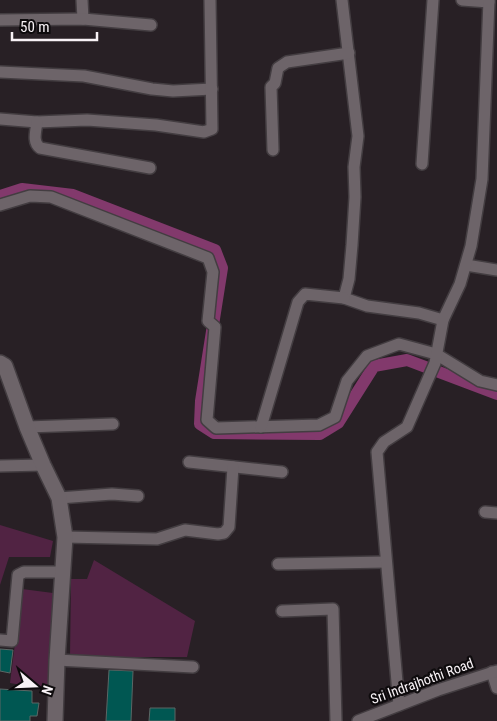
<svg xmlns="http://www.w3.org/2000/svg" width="497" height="721" font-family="'Roboto Condensed',sans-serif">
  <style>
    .green { fill: #512343 }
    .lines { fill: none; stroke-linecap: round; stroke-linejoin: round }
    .canal { stroke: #82396c; stroke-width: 12 }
    .building { fill: #005752; stroke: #5b6765 }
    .street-casing { stroke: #433d41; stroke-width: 14 }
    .secondary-casing { stroke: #433d41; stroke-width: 18 }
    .street { stroke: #6d6469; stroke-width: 11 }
    .secondary { stroke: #6d6469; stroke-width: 15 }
    .labels { text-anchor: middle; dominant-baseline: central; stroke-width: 4.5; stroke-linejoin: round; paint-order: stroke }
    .street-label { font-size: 14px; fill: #f8f2f6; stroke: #0e0b0d }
  </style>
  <rect width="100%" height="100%" fill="#282025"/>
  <g class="green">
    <polygon points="0,525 53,541 50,557 9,557 0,585"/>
    <polygon points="94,560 195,621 187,657 70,657 71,579 87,579"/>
    <polygon points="22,589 53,593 50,690 10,683"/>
  </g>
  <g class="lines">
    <polyline class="canal" points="0,196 22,189 73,195 215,250 222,268 201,401 200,424 214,433 320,434 338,423 374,366 407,360 497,394"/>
  </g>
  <g class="building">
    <polygon points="0,649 13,650 10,673 0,671"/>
    <polygon points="109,670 133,671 131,721 106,721"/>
    <polygon points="0,689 32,691 32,703 39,703 37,716 30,716 30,721 0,721"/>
    <polygon points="150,708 175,708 175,721 149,721"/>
  </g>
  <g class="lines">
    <defs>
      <g id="street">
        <polyline points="82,0 83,19"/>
        <polyline points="342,0 358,136 354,167 355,197 352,245 349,279 344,298 367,306 419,313 443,320"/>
        <polyline points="462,0 489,2"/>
        <polyline points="0,20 83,19 151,25"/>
        <polyline points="0,72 84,76 152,89 173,91 212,89"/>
        <polyline points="0,119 37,122 87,120 156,125 204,132 212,129 210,0"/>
        <path d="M37,122c-1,9 -5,20 3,26l110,20"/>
        <polyline points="273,150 271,87 275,83 278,68 287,62 349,53"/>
        <polyline points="422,164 433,0"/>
        <polyline points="0,205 30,196 51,197 208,258 213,272 208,321 215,327 207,420 216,428 319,425 335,417 347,381 367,356 399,344 436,354 480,381 497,385"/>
        <polyline points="466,265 497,270"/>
        <polyline points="27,427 113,424"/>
        <polyline points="261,427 298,302 305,294 344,298"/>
        <polyline points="189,462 282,472"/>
        <polyline points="0,466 43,465"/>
        <polyline points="59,498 112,494 138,496"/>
        <polyline points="485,512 497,513"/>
        <polyline points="65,537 157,539 185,530 218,534 224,533 229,527 233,467"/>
        <polyline points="278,564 386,562"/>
        <polyline points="282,611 333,609 336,721"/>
        <polyline points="0,640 12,641 18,575 24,572 64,572"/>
        <polyline points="57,660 193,667"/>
        <polyline points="492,672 497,688"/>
        <polyline points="399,705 377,452 384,442 407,427 435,363 443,320 460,284 471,246 482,179 489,0"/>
        <polyline points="358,721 438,690 497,671"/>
      </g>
      <polyline id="secondary" points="0,363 5,366 27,427 43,465 59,498 65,537 57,660 55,721"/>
    </defs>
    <use href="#street" class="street-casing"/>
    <use href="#secondary" class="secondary-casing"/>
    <use href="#street" class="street"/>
    <use href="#secondary" class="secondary"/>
  </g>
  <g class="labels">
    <g class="street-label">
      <text transform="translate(422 681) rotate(-20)">Sri Indrajhothi Road</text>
    </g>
  </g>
  <g transform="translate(35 686) rotate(109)" stroke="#0e0b0d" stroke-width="4" paint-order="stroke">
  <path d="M0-4L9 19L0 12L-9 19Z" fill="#f8f2f6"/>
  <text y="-8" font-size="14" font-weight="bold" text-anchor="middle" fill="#f8f2f6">N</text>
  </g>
  <path d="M12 32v8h85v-8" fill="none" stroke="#f8f2f6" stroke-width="2.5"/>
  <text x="20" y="32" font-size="15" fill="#f8f2f6" stroke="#0e0b0d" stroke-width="4" paint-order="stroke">50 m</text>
</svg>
